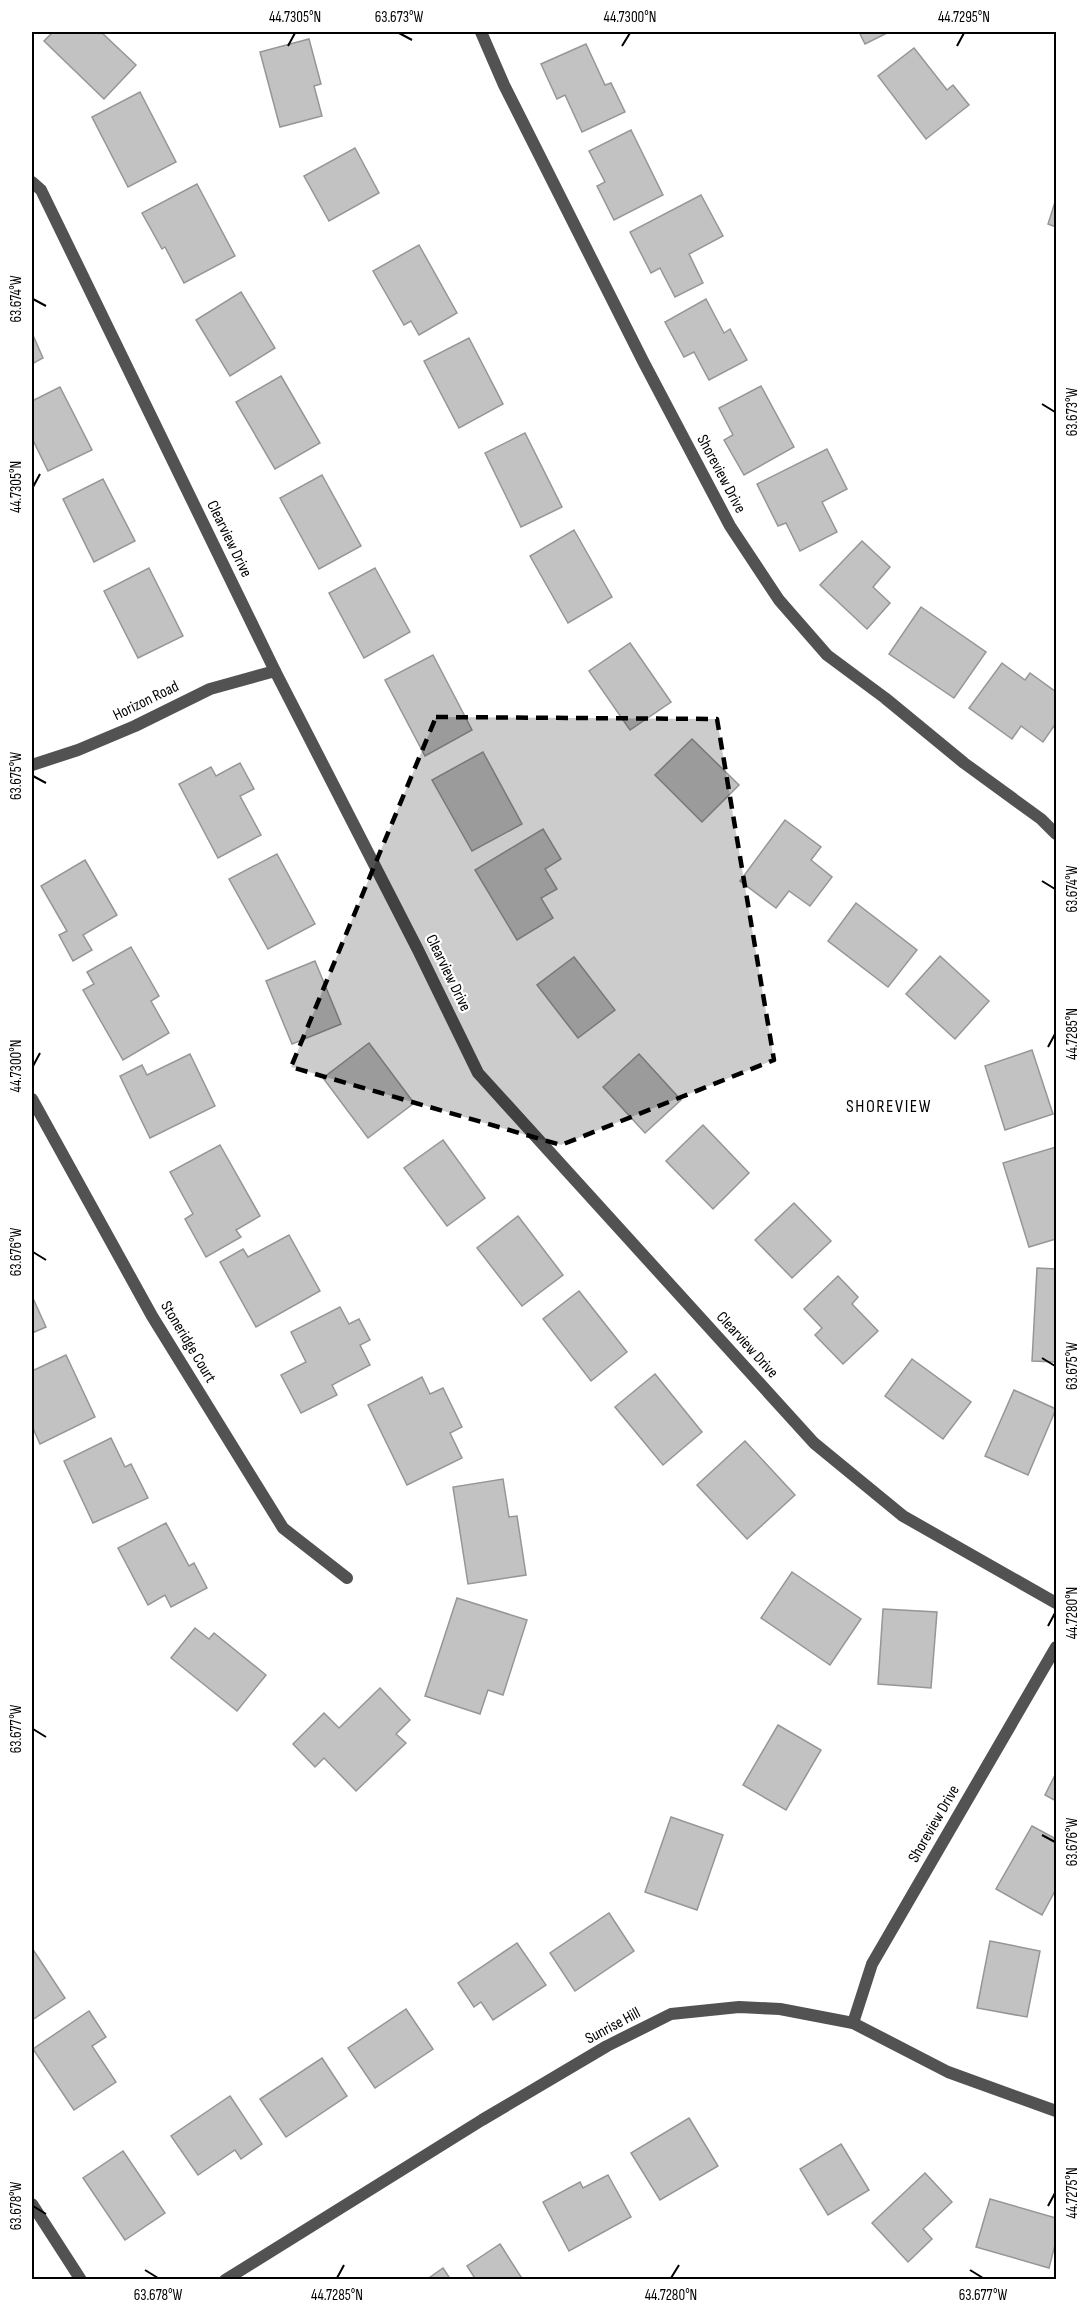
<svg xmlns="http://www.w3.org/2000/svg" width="1088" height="2311" font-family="'Sofia Sans Condensed',sans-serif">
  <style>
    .building { fill: #c2c2c2; stroke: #969696; stroke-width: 1.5 }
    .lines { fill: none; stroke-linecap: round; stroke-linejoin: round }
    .street { stroke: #525252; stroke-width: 12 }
    .marked { fill: #000; fill-opacity: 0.2; stroke: #000; stroke-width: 4.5; stroke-dasharray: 12 8; stroke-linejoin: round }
    .ticks { fill: none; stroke: #000; stroke-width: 2 }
    .labels { text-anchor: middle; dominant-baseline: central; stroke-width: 4.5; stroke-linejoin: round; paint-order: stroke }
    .street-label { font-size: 16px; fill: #000; stroke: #fff }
    .neighbourhood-label { font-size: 18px; letter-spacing: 1.5px; fill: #000; stroke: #fff }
    .neatline { fill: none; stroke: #000; stroke-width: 2 }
    .ticks-label { font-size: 15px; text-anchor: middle; fill: #000 }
  </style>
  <rect width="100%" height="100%" fill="#fff"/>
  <g class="building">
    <polygon points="53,32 101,32 136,65 104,99 44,41"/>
    <polygon points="859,32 889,32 865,44"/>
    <polygon points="309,39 321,84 314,86 322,116 280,127 260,52"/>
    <polygon points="586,44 605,85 611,83 625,112 582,132 565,95 557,99 541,64"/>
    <polygon points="914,48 947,90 953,85 969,105 926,139 878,76"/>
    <polygon points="140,92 176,162 128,187 92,117"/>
    <polygon points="631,130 663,195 614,220 597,186 605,182 589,151"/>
    <polygon points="355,148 379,193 329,221 304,176"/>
    <polygon points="197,184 235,256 184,283 165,247 162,249 142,213"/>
    <polygon points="701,195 723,236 689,254 703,283 675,297 660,268 651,273 630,232"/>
    <polygon points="1056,199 1056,227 1048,224"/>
    <polygon points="419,245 457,313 419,335 411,321 404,325 373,271"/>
    <polygon points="241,292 275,348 230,376 196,320"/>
    <polygon points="706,299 724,333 730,329 747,360 709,380 694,352 684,357 665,322"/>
    <polygon points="32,333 43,358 32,364"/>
    <polygon points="469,338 503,404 459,428 424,361"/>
    <polygon points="281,376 320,443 275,469 236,402"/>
    <polygon points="761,386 794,447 744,475 724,440 733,435 719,408"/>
    <polygon points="60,387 92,450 48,471 32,438 32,401"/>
    <polygon points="525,433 562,507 521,527 485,453"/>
    <polygon points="827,449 847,489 822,502 837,532 800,551 786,523 778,526 757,484"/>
    <polygon points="322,475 361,546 319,569 280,498"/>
    <polygon points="103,479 135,541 94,562 63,499"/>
    <polygon points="574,530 612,597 568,623 530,556"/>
    <polygon points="862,541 890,567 873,587 890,603 867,629 820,585"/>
    <polygon points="149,568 183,636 138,658 104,591"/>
    <polygon points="375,568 410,632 364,658 329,593"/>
    <polygon points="921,607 986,652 954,698 889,654"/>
    <polygon points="630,643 671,702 630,730 589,671"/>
    <polygon points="433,655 472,730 425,756 385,680"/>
    <polygon points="1002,663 1025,680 1030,673 1056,692 1056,723 1043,742 1021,726 1012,739 969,708"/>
    <polygon points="692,739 739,785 702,822 655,775"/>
    <polygon points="483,752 522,824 472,851 432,780"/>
    <polygon points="240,763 254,789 240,796 261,835 218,858 179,784 211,767 216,776"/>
    <polygon points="785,820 821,847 811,860 832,877 810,906 789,891 776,908 740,881"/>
    <polygon points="543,829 561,859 545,869 557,889 541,898 553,918 517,940 475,870"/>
    <polygon points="277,854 315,924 268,949 229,879"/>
    <polygon points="85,860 117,915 83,935 92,950 73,961 59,935 67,931 41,886"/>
    <polygon points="856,903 917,950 888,987 828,941"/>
    <polygon points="131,947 159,996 151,1001 169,1033 123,1060 83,990 94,984 87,972"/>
    <polygon points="940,956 989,1001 955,1039 906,994"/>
    <polygon points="574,957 615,1010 578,1038 537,985"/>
    <polygon points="315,961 341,1024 292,1044 266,981"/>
    <polygon points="369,1043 414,1103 368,1138 323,1078"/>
    <polygon points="1032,1050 1053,1114 1005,1130 985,1066"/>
    <polygon points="190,1054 215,1106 150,1138 120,1076 142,1065 147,1075"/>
    <polygon points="639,1054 681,1100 645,1133 603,1087"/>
    <polygon points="703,1125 749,1173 713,1209 666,1161"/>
    <polygon points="443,1140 485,1198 447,1226 404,1168"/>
    <polygon points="220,1145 260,1216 236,1230 241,1237 206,1257 185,1219 193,1214 170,1172"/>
    <polygon points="1056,1147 1056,1239 1029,1247 1003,1163"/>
    <polygon points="794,1203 831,1241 792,1278 755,1240"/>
    <polygon points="518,1216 563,1275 522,1306 477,1248"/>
    <polygon points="289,1235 320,1291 256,1327 220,1262 243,1249 248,1257"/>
    <polygon points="1037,1268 1056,1269 1056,1362 1032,1361"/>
    <polygon points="838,1276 858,1297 852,1304 878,1331 843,1364 815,1335 822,1328 804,1309"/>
    <polygon points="579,1291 627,1352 591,1381 543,1319"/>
    <polygon points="32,1296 46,1327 32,1333"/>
    <polygon points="340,1307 349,1324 359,1319 370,1340 360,1345 370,1365 332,1385 337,1395 301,1413 281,1375 306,1362 291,1332"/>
    <polygon points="66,1355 95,1417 40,1444 32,1426 32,1371"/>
    <polygon points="912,1359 971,1402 943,1439 885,1396"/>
    <polygon points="655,1374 702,1432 663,1465 615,1407"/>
    <polygon points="422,1377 430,1394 443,1388 462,1427 450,1433 462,1458 407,1485 368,1405"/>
    <polygon points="1014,1390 1056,1409 1028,1475 985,1456"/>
    <polygon points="111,1438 125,1467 131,1464 148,1498 93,1523 64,1461"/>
    <polygon points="745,1441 795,1495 747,1539 697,1485"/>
    <polygon points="503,1479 509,1517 517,1516 526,1575 468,1584 453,1487"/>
    <polygon points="166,1523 189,1566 194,1563 207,1588 171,1607 165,1595 148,1605 118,1548"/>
    <polygon points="792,1572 861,1619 830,1665 761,1618"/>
    <polygon points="457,1598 527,1620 503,1695 488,1690 480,1714 425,1696"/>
    <polygon points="883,1609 937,1612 931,1688 878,1684"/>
    <polygon points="195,1628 209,1639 214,1633 266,1675 237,1711 171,1658"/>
    <polygon points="380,1688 410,1720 396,1734 406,1743 356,1791 324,1758 315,1767 293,1744 324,1713 339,1728"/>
    <polygon points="778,1725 821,1750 786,1810 743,1785"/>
    <polygon points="1056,1773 1056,1801 1045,1795"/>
    <polygon points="671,1817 723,1835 697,1910 645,1892"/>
    <polygon points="1032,1826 1056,1839 1056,1889 1042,1915 996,1889"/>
    <polygon points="609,1913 634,1951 575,1991 550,1953"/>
    <polygon points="990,1941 1040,1951 1027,2017 977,2008"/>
    <polygon points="517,1943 546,1985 493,2020 481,2002 474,2007 458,1983"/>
    <polygon points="32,1948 65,1998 32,2020"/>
    <polygon points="406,2009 433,2049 375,2088 348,2048"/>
    <polygon points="89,2011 106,2037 92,2046 116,2082 74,2110 33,2049"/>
    <polygon points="322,2058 347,2096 286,2137 260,2099"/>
    <polygon points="230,2096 262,2144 241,2159 235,2150 198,2175 171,2136"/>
    <polygon points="689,2118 718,2166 660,2200 631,2153"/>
    <polygon points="841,2144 869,2190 828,2215 800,2169"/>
    <polygon points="123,2151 165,2213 125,2240 83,2178"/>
    <polygon points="925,2173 952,2202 923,2229 932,2239 908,2262 872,2223"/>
    <polygon points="608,2175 631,2217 569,2251 543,2202 580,2182 583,2188"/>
    <polygon points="990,2199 1056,2218 1056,2241 1049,2268 976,2247"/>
    <polygon points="500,2244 523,2280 476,2280 467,2266"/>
    <polygon points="443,2268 451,2280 426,2280"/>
  </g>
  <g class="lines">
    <g class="street">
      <polyline points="481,32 504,85 643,361 730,526 779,600 827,655 885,698 964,763 1041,819 1056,834"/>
      <polyline points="32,182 41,190 275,671 418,950 478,1073 814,1443 903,1516 1056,1603"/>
      <polyline points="32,765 78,750 135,726 210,689 275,671"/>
      <polyline points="32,1099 152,1316 283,1528 347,1578"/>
      <polyline points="853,2023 872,1964 1056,1647"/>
      <polyline points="32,2204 81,2280"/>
      <polyline points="225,2280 482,2120 607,2046 671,2014 739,2007 780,2009 853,2023 948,2072 1056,2111"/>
    </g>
  </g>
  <path class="marked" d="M436,717l281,2 57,341 -213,85 -270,-78z"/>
  <path class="ticks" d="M399,33l13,7M288,46l7,-13M622,46l8,-13M957,46l7,-13M33,299l13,7M1042,404l13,8M33,487l7,-13M33,776l13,7M1042,881l13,8M1048,1047l7,-13M33,1066l7,-13M33,1252l13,8M1042,1358l13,8M1048,1626l7,-13M33,1729l13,8M1042,1835l13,7M33,2206l13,8M1048,2206l7,-13M145,2270l13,8M970,2270l13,8M337,2278l7,-13M671,2278l8,-13"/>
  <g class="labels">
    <g class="street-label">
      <text transform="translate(721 474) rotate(62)">Shoreview Drive</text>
      <text transform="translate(229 539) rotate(64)">Clearview Drive</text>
      <text transform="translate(146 701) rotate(-26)">Horizon Road</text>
      <text transform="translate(448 973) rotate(64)">Clearview Drive</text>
      <text transform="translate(188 1342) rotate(59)">Stoneridge Court</text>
      <text transform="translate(747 1345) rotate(48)">Clearview Drive</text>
      <text transform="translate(934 1824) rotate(-60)">Shoreview Drive</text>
      <text transform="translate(613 2026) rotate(-28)">Sunrise Hill</text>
    </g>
    <g class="neighbourhood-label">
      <text x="889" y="1106">SHOREVIEW</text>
    </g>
  </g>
  <rect width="1088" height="2311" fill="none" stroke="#ffffff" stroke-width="66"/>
  <rect x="33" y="33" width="1022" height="2245" class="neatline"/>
  <g class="ticks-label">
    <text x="295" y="22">44.7305°N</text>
    <text x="399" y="22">63.673°W</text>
    <text x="630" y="22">44.7300°N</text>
    <text x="964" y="22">44.7295°N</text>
    <text transform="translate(16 299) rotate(-90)" y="5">63.674°W</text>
    <text transform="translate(1072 412) rotate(-90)" y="5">63.673°W</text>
    <text transform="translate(16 487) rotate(-90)" y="5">44.7305°N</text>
    <text transform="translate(16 776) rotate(-90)" y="5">63.675°W</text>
    <text transform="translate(1072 889) rotate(-90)" y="5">63.674°W</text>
    <text transform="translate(1072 1034) rotate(-90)" y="5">44.7285°N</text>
    <text transform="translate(16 1066) rotate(-90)" y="5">44.7300°N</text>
    <text transform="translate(16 1252) rotate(-90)" y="5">63.676°W</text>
    <text transform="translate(1072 1366) rotate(-90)" y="5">63.675°W</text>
    <text transform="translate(1072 1613) rotate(-90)" y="5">44.7280°N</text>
    <text transform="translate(16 1729) rotate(-90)" y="5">63.677°W</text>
    <text transform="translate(1072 1842) rotate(-90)" y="5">63.676°W</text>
    <text transform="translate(1072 2193) rotate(-90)" y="5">44.7275°N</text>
    <text transform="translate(16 2206) rotate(-90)" y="5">63.678°W</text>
    <text x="158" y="2300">63.678°W</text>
    <text x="337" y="2300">44.7285°N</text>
    <text x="671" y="2300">44.7280°N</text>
    <text x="983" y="2300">63.677°W</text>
  </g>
</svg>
